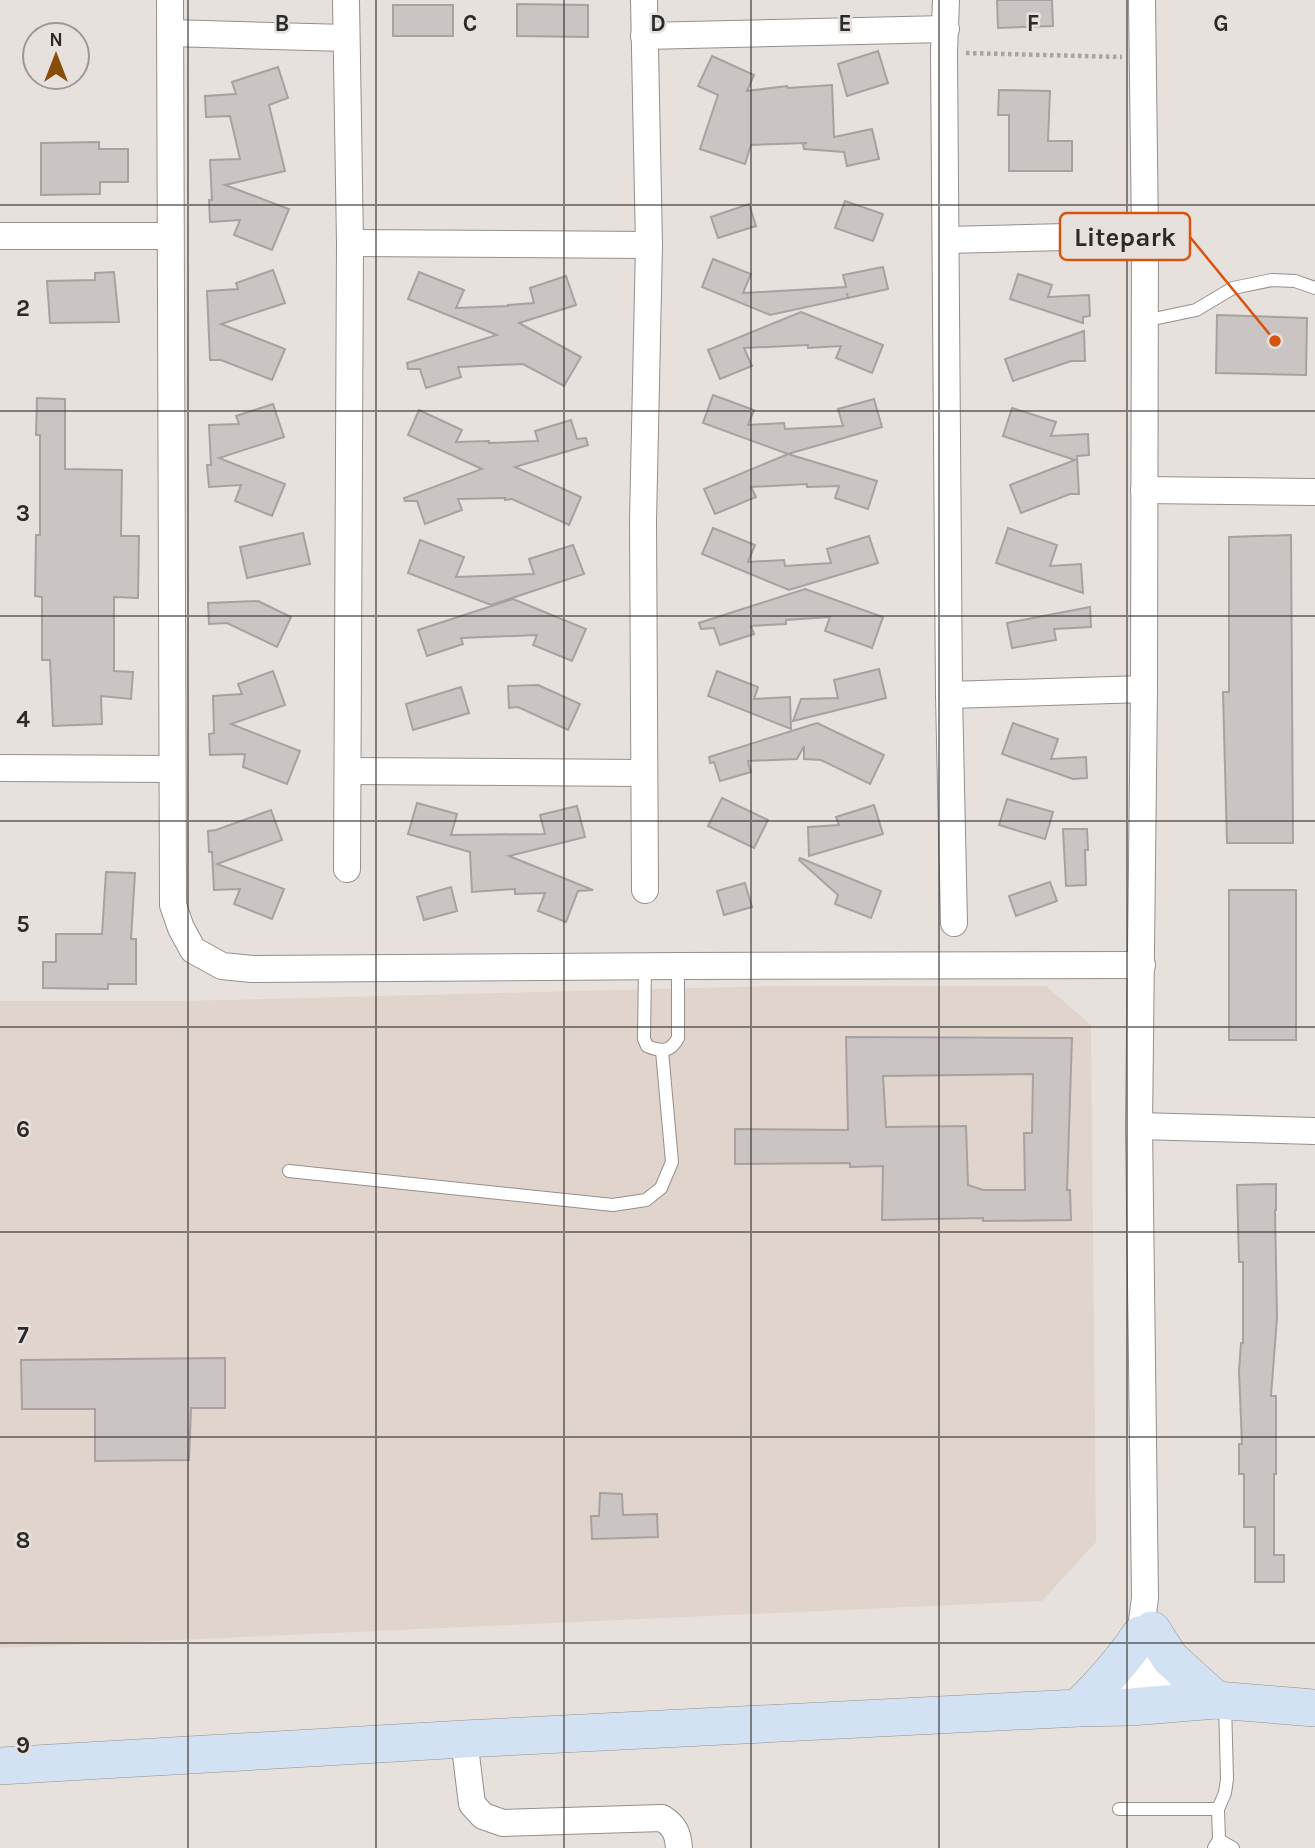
<svg xmlns="http://www.w3.org/2000/svg" width="1315" height="1848" font-family="Karla,sans-serif">
  <style>
    .built { fill: #e1d4cd }
    .building { fill: #cac4c3; stroke: #a7a1a1; stroke-width: 2; fill-rule: evenodd }
    .lines { fill: none; stroke-linecap: round; stroke-linejoin: round }
    .lane-casing { stroke: #958f8d; stroke-width: 14 }
    .street-casing { stroke: #958f8d; stroke-width: 28 }
    .secondary-casing { stroke: #958f8d; stroke-width: 38 }
    .path { stroke: #a8a4a1; stroke-width: 4.5; stroke-dasharray: 3.5 3.5; stroke-linecap: butt }
    .lane { stroke: #fff; stroke-width: 12 }
    .street { stroke: #fff; stroke-width: 26 }
    .secondary { stroke: #d3e2f2; stroke-width: 37 }
    .grid { fill: none; stroke: #2d2b29; stroke-width: 2; stroke-opacity: 0.55 }
    .grid-label { font-size: 23px; text-anchor: middle; font-weight: bold; fill: #2d2b29; stroke: #e7e1de; stroke-width: 5; stroke-linejoin: round; paint-order: stroke }
    .leader { fill: none; stroke: #d5540f; stroke-width: 2.5 }
    .callout-dot { fill: #d5540f; stroke: #e7e1de; stroke-width: 2.5 }
    .callout { fill: #e7e1de; stroke: #d5540f; stroke-width: 2.5 }
    .callout-label { font-size: 26px; text-anchor: middle; font-weight: bold; fill: #2d2b29 }
  </style>
  <rect width="100%" height="100%" fill="#e7e1de"/>
  <polygon class="built" points="769,986 1046,986 1091,1025 1096,1542 1042,1601 0,1648 0,1001 183,1001"/>
  <g class="building">
    <polygon points="997,0 1052,0 1053,26 998,28"/>
    <polygon points="517,4 588,5 588,37 517,36"/>
    <rect x="393" y="5" width="60" height="31"/>
    <polygon points="878,51 888,83 847,96 838,64"/>
    <polygon points="712,56 754,75 747,91 787,86 788,88 832,85 834,137 872,129 879,159 847,166 844,152 804,149 803,144 807,143 751,145 745,164 700,149 718,95 698,86"/>
    <polygon points="278,67 288,98 269,105 285,171 225,185 289,209 272,250 234,235 240,220 210,222 209,200 212,200 210,160 240,159 230,116 206,117 205,96 236,94 232,82"/>
    <polygon points="999,90 1050,91 1048,141 1072,141 1072,171 1009,171 1009,115 998,115"/>
    <polygon points="99,142 99,149 128,149 128,182 100,182 100,194 41,195 41,143"/>
    <polygon points="845,201 883,214 873,241 835,228"/>
    <polygon points="749,204 756,226 718,238 711,217"/>
    <polygon points="713,259 751,274 743,293 846,287 843,275 883,267 888,289 848,298 847,293 848,298 770,315 702,287"/>
    <polygon points="273,270 285,303 221,324 285,349 272,380 221,360 210,360 207,291 238,289 236,283"/>
    <polygon points="114,272 119,322 50,323 47,281 95,280 95,273"/>
    <polygon points="419,272 464,290 456,308 508,306 508,305 534,303 530,288 566,276 576,305 519,323 581,357 564,386 523,364 458,367 461,377 426,388 420,369 408,369 407,363 497,335 408,299"/>
    <polygon points="1018,274 1052,285 1048,297 1089,295 1090,316 1083,317 1083,323 1010,299"/>
    <polygon points="801,312 883,345 872,373 836,358 841,346 808,348 808,345 744,348 752,366 720,379 708,350"/>
    <polygon points="1217,315 1307,318 1306,375 1216,373"/>
    <polygon points="1084,331 1085,361 1071,361 1013,381 1005,359"/>
    <polygon points="713,395 754,410 748,425 784,423 785,429 843,426 838,409 874,399 882,427 788,454 703,423"/>
    <polygon points="37,398 65,399 65,469 122,470 121,536 139,536 138,598 114,597 114,671 133,672 131,699 101,696 102,724 53,726 50,660 42,660 42,597 35,596 36,535 40,535 40,435 36,435"/>
    <polygon points="273,404 284,437 219,458 285,484 272,516 235,501 241,485 209,487 207,465 211,465 209,425 239,424 236,416"/>
    <polygon points="1012,408 1056,422 1051,436 1088,434 1089,455 1077,456 1079,494 1070,494 1021,513 1010,485 1075,460 1003,436"/>
    <polygon points="419,410 462,430 456,442 489,441 489,443 538,441 535,431 571,420 577,439 586,438 588,445 515,467 581,497 569,525 512,499 505,500 505,498 458,499 462,510 425,524 417,501 405,501 404,498 482,469 408,435"/>
    <polygon points="788,454 877,481 868,509 835,498 839,486 807,487 807,484 751,487 756,497 715,514 704,489"/>
    <polygon points="713,528 755,545 748,562 784,560 785,566 831,563 827,549 869,536 878,563 789,590 702,554"/>
    <polygon points="1008,528 1057,545 1050,566 1081,564 1083,593 996,563"/>
    <polygon points="303,533 310,564 247,578 240,547"/>
    <polygon points="1291,535 1293,843 1227,843 1223,692 1229,692 1229,537"/>
    <polygon points="420,540 464,557 456,577 534,574 529,559 573,545 584,574 491,605 408,573"/>
    <polygon points="805,589 883,617 872,648 825,631 830,617 786,620 786,624 751,626 754,634 720,645 714,628 701,629 699,623"/>
    <polygon points="513,599 586,629 572,661 533,645 537,635 461,638 463,644 427,656 418,630"/>
    <polygon points="258,601 291,617 277,647 227,623 209,624 208,603"/>
    <polygon points="1090,607 1091,627 1054,629 1056,640 1012,648 1007,623"/>
    <polygon points="879,669 886,698 793,721 801,699 838,698 834,680"/>
    <polygon points="273,671 285,705 231,724 300,751 287,784 243,767 245,754 210,755 209,734 214,733 213,696 242,694 238,684"/>
    <polygon points="717,671 758,687 754,699 790,697 791,729 708,696"/>
    <polygon points="538,685 580,704 568,730 518,707 509,708 508,686"/>
    <polygon points="461,687 469,713 413,730 406,704"/>
    <polygon points="817,723 884,755 870,784 821,760 804,759 804,746 797,759 748,761 751,772 720,781 714,762 710,763 709,757"/>
    <polygon points="1013,723 1058,739 1051,759 1086,757 1087,778 1073,779 1002,754"/>
    <polygon points="722,798 768,820 754,848 708,826"/>
    <polygon points="1007,799 1053,812 1045,839 999,825"/>
    <polygon points="417,803 457,814 451,835 545,834 540,815 577,806 585,837 509,856 593,890 578,891 566,922 538,911 545,893 515,894 515,889 472,892 470,852 408,834"/>
    <polygon points="874,805 883,834 809,856 808,827 839,825 836,817"/>
    <polygon points="271,810 282,840 217,864 284,889 272,919 234,904 240,889 214,890 212,852 209,852 208,831 216,830"/>
    <polygon points="1063,829 1087,829 1088,850 1085,850 1086,885 1066,886"/>
    <polygon points="800,858 881,891 871,918 835,904 838,895 799,860"/>
    <polygon points="106,872 135,873 131,939 136,939 136,984 108,984 108,989 43,988 43,962 56,962 56,934 102,934"/>
    <polygon points="1050,882 1057,901 1016,916 1009,896"/>
    <polygon points="745,883 752,907 724,915 717,891"/>
    <polygon points="451,887 457,911 424,920 417,897"/>
    <rect x="1229" y="890" width="67" height="150"/>
    <path d="M846,1037l226,1 -5,152h3l1,30 -88,1v-3l-101,2 1,-54 -33,1v-4l-115,1v-35l113,1zM1033,1074l-1,59h-8l1,57h-42l-15,-5 -2,-59 -80,1 -3,-51z"/>
    <polygon points="1276,1184 1276,1210 1275,1210 1277,1318 1271,1396 1276,1396 1276,1474 1274,1474 1274,1555 1284,1555 1284,1582 1255,1582 1255,1527 1244,1527 1244,1474 1239,1474 1239,1444 1242,1444 1239,1371 1241,1343 1243,1343 1243,1262 1239,1262 1237,1185"/>
    <polygon points="225,1358 225,1408 191,1408 189,1460 95,1461 95,1409 22,1409 21,1360"/>
    <polygon points="600,1493 622,1494 623,1515 657,1514 658,1537 592,1539 591,1516 599,1516"/>
  </g>
  <g class="lines">
    <defs>
      <g id="lane">
        <polyline points="1144,321 1196,310 1233,288 1272,280 1295,281 1315,288"/>
        <path d="M645,967l-1,72 3,7c14,6 24,6 31,-8v-72"/>
        <polyline points="289,1171 613,1205 646,1200 661,1188 672,1162 662,1051"/>
        <polyline points="1119,1809 1218,1809"/>
        <polyline points="1219,1840 1233,1848"/>
        <polyline points="1214,1848 1219,1840 1218,1809 1225,1793 1227,1779 1225,1704"/>
      </g>
      <g id="street">
        <polyline points="170,0 173,905 181,928 193,950 222,966 252,969 678,966 1142,965"/>
        <polyline points="346,0 350,243 347,869"/>
        <polyline points="644,0 649,245 643,521 645,890"/>
        <polyline points="946,0 944,52 949,695 954,923"/>
        <polyline points="170,33 346,38"/>
        <polyline points="644,36 946,29"/>
        <polyline points="0,236 170,236"/>
        <polyline points="947,240 1145,235"/>
        <polyline points="350,243 649,245"/>
        <polyline points="1144,490 1315,492"/>
        <polyline points="949,695 1144,689"/>
        <polyline points="0,768 172,769"/>
        <polyline points="348,771 644,773"/>
        <polyline points="1139,1126 1315,1131"/>
        <polyline points="1154,1638 1157,1662 1160,1704"/>
        <polyline points="1131,1707 1145,1598 1139,1126 1144,689 1145,235 1142,0"/>
        <path d="M464,1739l8,65 11,12 20,7 159,-5c13,8 16,16 17,30"/>
      </g>
      <g id="secondary">
        <polyline points="1152,1630 1170,1658 1216,1700"/>
        <path d="M1078,1708c23,-23 44,-46 62,-73"/>
        <polyline points="0,1766 464,1739 1078,1708 1131,1707 1216,1700 1315,1708"/>
      </g>
    </defs>
    <use href="#lane" class="lane-casing"/>
    <use href="#street" class="street-casing"/>
    <use href="#secondary" class="secondary-casing"/>
    <polyline class="path" points="966,53 1122,57"/>
    <use href="#lane" class="lane"/>
    <use href="#street" class="street"/>
    <use href="#secondary" class="secondary"/>
  </g>
  <path class="grid" d="M188,0v1848M376,0v1848M564,0v1848M751,0v1848M939,0v1848M1127,0v1848M0,205h1315M0,411h1315M0,616h1315M0,821h1315M0,1027h1315M0,1232h1315M0,1437h1315M0,1643h1315"/>
  <g class="grid-label">
    <text x="282" y="31">B</text>
    <text x="470" y="31">C</text>
    <text x="658" y="31">D</text>
    <text x="845" y="31">E</text>
    <text x="1033" y="31">F</text>
    <text x="1221" y="31">G</text>
    <text x="23" y="316">2</text>
    <text x="23" y="521">3</text>
    <text x="23" y="727">4</text>
    <text x="23" y="932">5</text>
    <text x="23" y="1137">6</text>
    <text x="23" y="1343">7</text>
    <text x="23" y="1548">8</text>
    <text x="23" y="1753">9</text>
  </g>
  <path class="leader" d="M1275 341L1190 237"/>
  <circle class="callout-dot" cx="1275" cy="341" r="7"/>
  <rect class="callout" x="1060" y="213" width="130" height="47" rx="7"/>
  <g class="callout-label">
    <text x="1125" y="246">Litepark</text>
  </g>
  <g transform="translate(56 56)"><circle r="33" fill="#e7e1de" stroke="#9d9896" stroke-width="2"/>
  <path d="M0-5L12 26L0 18L-12 26Z" fill="#894d0a"/>
  <text y="-10" font-size="19" font-weight="bold" text-anchor="middle" fill="#2d2b29">N</text>
  </g>
</svg>
